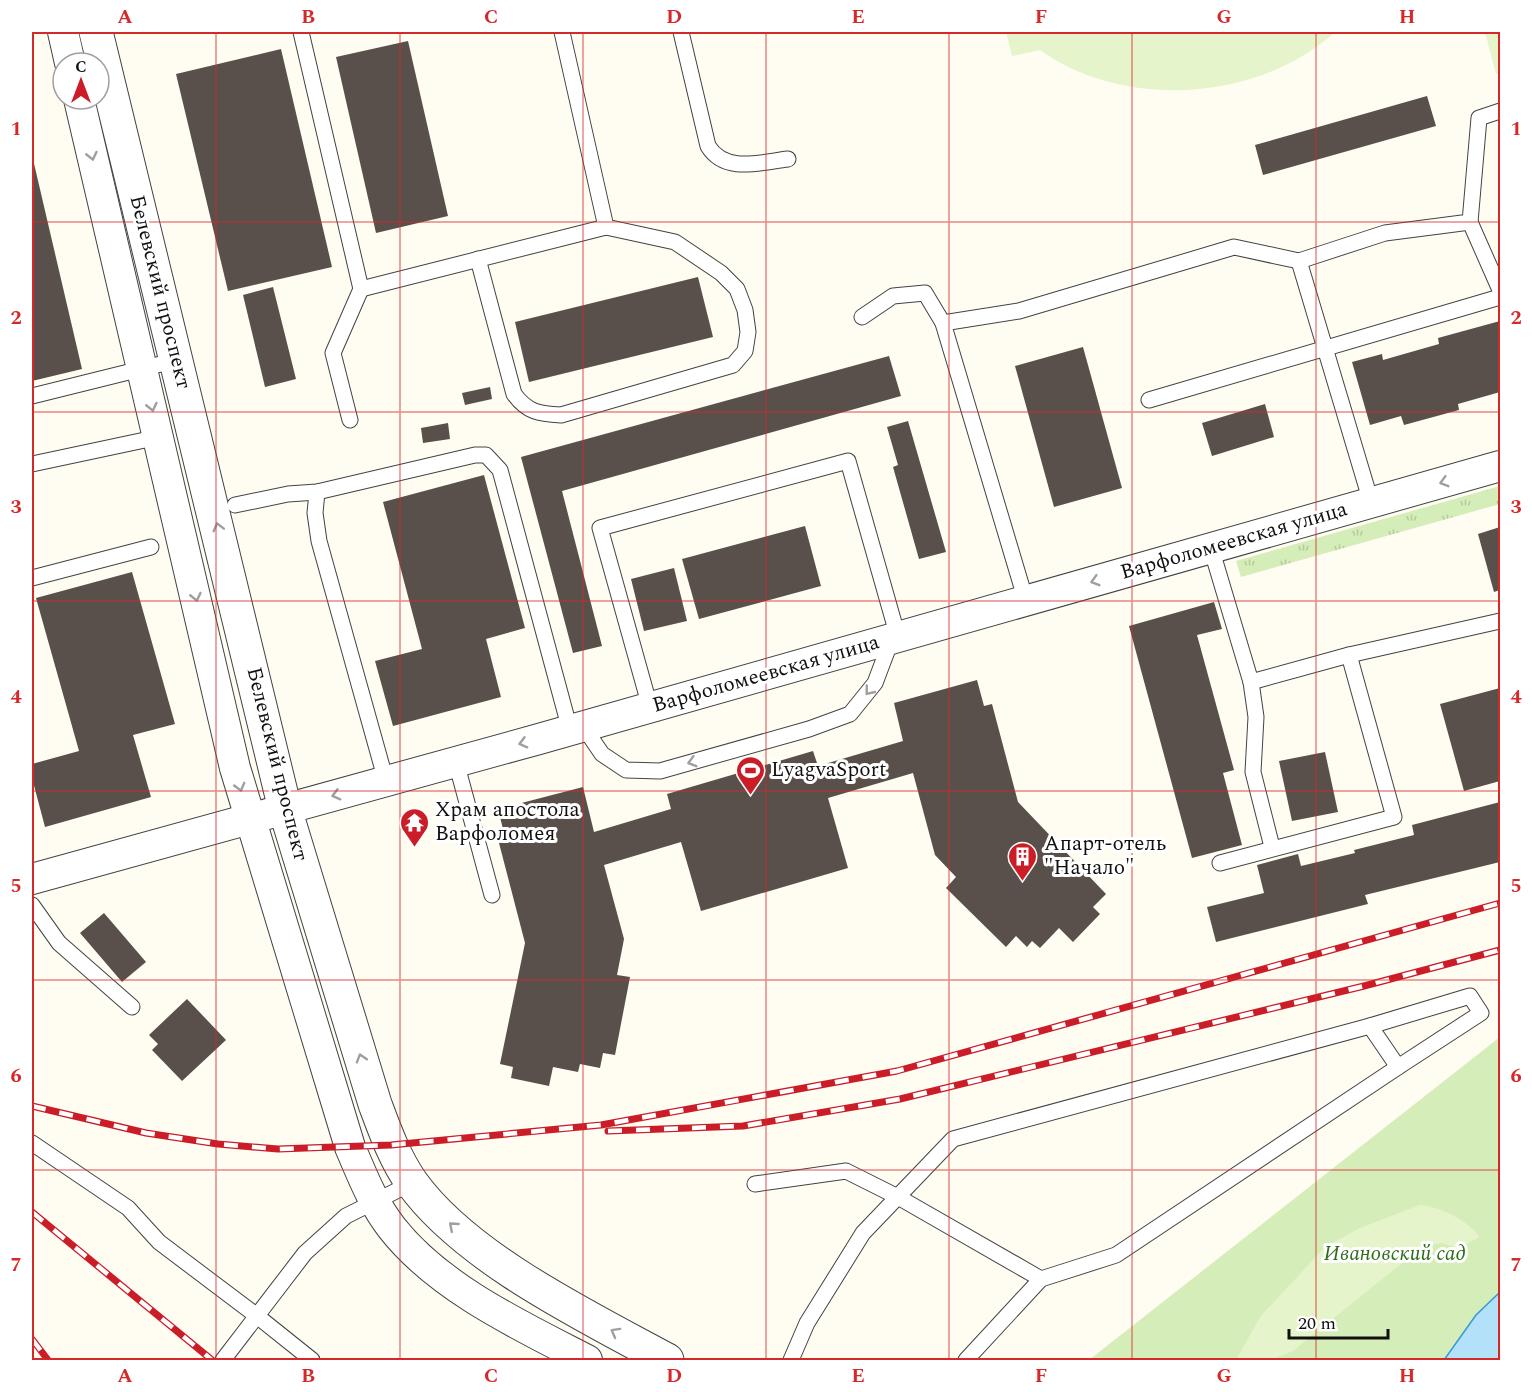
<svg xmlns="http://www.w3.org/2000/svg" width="1532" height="1392" font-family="Spectral,serif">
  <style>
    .grass { fill: url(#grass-tufts) }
    .park { fill: #d5edb8 }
    .pitch { fill: #e6f4cb }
    .water { fill: #b3e1fa; stroke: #3599d7; stroke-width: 1.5 }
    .building { fill: #59504b }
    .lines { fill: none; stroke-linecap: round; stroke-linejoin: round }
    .service-casing { stroke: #434343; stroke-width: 17 }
    .minor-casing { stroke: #434343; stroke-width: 32 }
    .tertiary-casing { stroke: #434343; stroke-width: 35 }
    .service { stroke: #fff; stroke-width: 15 }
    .minor { stroke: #fff; stroke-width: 30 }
    .tertiary { stroke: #fff; stroke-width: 33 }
    .rail-casing { stroke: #cb1d28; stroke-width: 7 }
    .rail { stroke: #fff; stroke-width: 4.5; stroke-dasharray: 14; stroke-linecap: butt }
    .oneway { stroke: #9f9f9f }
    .grid { fill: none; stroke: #d62828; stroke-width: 1.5; stroke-opacity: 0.55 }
    .labels { text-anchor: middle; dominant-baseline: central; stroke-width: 6; stroke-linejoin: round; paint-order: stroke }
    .street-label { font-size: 21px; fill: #101010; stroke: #fff }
    .poi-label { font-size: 21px; fill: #101010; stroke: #fff; text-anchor: start }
    .park-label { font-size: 21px; font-style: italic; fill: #2d6d1a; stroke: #fff }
    .neatline { fill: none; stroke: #d62828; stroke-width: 2 }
    .grid-label { font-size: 20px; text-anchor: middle; font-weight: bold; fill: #d62828 }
  </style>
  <defs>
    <pattern id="grass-tufts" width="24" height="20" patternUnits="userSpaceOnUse" patternTransform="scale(1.5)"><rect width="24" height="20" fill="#d5edb8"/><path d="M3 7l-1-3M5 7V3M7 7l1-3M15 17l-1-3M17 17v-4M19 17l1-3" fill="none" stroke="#b6ca9d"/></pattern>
  </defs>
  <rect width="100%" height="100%" fill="#fffcf2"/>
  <polygon class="grass" points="1500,486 1500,504 1241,577 1236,561"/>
  <polygon class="park" points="1500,1037 1500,1360 1089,1360"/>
  <g class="pitch">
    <path d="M1006,32h329c-77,70 -212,78 -295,18l-28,6z"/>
    <polygon points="1485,32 1500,32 1500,73 1496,74"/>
    <path d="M1420,1205c20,2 46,14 60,32l-22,11 -16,-5 -19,3 -130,105 -22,9h-35l24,-43 65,-70 35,-19z"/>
  </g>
  <polygon class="water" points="1500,1292 1500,1360 1444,1360 1476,1315"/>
  <g class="building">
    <polygon points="408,41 448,216 376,233 336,57"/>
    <polygon points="281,49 332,267 228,291 176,74"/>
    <polygon points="1427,96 1436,126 1263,175 1255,145"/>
    <polygon points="32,155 82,369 32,381"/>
    <polygon points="698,277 713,337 529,382 515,322"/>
    <polygon points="273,287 296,379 265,387 243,295"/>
    <polygon points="1500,321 1500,392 1458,404 1459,410 1404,425 1401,416 1370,425 1352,362 1382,354 1383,360 1439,344 1438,338"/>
    <polygon points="1083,347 1122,488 1054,507 1015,366"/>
    <polygon points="889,356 901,396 562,491 602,646 573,653 521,457"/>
    <polygon points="490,387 492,399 465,405 462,393"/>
    <polygon points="1265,404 1274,437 1212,456 1202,423"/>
    <polygon points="908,421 946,552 919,559 893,467 898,465 887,427"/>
    <polygon points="448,423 450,439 423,443 421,428"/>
    <polygon points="484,475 525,628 486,639 501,697 393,726 375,661 422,649 383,502"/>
    <polygon points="805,526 821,586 699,619 682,559"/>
    <polygon points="1500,527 1500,590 1494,592 1478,534"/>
    <polygon points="674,568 687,621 644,631 631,579"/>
    <polygon points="132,572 175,724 133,735 151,797 45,827 32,778 32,764 79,751 36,598"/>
    <polygon points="1214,602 1222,629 1197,635 1234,770 1223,773 1242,845 1192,858 1129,626"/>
    <polygon points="977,680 984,706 992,704 1018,802 1106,894 1093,907 1100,914 1073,942 1059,928 1040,948 1032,941 1027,947 1016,936 1006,947 946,888 956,877 935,855 913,773 828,798 848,868 701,911 681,842 604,865 624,939 617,975 630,977 615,1055 603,1053 600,1068 580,1064 578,1072 553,1067 549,1086 511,1078 513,1067 500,1064 525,943 499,843 506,841 498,809 583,787 594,832 671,809 667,794 813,751 818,766 903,741 894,703"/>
    <polygon points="1500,688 1500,781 1464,791 1440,704"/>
    <polygon points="1325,752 1338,812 1292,821 1279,761"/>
    <polygon points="1500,802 1500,862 1365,895 1368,904 1216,942 1207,907 1264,893 1257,865 1298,854 1301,866 1355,853 1354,850 1414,835 1412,825"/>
    <polygon points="104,913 146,962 122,982 80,933"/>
    <polygon points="187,999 226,1040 182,1081 152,1050 158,1044 149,1035"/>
  </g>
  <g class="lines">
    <defs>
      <g id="service">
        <polyline points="301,32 361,289 333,353 350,420"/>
        <path d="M681,32l27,114c17,28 53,16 80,13"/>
        <polyline points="1470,222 1500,290"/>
        <path d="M478,259l36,135c13,18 25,20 47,21l172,-50 12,-14 3,-19 -3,-22 -8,-21 -16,-16 -46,-31 -69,-15 -44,-195"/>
        <polyline points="1299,261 1371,502"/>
        <polyline points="361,289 606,227"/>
        <polyline points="862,317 893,296 925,293 943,323 1019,311 1234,247 1299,261 1385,233 1470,222 1479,118 1500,111"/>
        <polyline points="943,323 1026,601"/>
        <polyline points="32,396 177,360"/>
        <polyline points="1149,400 1500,297"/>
        <polyline points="32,464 159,437"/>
        <polyline points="317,492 315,513 319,541 386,781"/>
        <polyline points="235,505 288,494 317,492 475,455 486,455 500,470 570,730"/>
        <polyline points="1211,548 1251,682 1256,717 1253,772 1272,847"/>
        <polyline points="32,578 151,547"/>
        <polyline points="1251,682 1349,655 1500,621"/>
        <polyline points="650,707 600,528 848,461 898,637"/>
        <polyline points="583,726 602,754 626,770 660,771 809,729 850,714 875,683 892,638"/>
        <polyline points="456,762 492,895"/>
        <polyline points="1220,863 1394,817 1349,655"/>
        <polyline points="32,905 59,943 132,1007"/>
        <polyline points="1370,1026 1470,996 1481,1013 1398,1067"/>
        <polyline points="32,1143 128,1208 159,1242 257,1316 312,1360"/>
        <polyline points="755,1184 846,1171 898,1197 1041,1279"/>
        <polyline points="223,1360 305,1253 346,1216 412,1183"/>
        <polyline points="791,1360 807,1323 863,1233 953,1139 1370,1026 1398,1067 1116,1255 1041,1279 966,1360"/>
      </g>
      <g id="minor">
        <polyline points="63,32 70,63"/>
        <path d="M79,99l156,669 115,379c12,28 23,57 42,81 47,60 129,98 195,132"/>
        <polyline points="32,879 539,739 1500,466"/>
      </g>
      <path id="tertiary" d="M96,32l189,777 90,295c10,27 20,55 37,79 54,75 174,133 255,177"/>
    </defs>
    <use href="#service" class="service-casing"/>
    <use href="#minor" class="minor-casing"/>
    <use href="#tertiary" class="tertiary-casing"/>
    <use href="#service" class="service"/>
    <use href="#minor" class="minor"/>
    <use href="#tertiary" class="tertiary"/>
    <defs>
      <g id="rail">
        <polyline points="32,1106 146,1133 218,1144 278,1149 391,1145 601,1125 897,1071 1500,903"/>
        <polyline points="608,1131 743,1126 900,1099 1364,986 1500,950"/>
        <polyline points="32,1212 212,1360"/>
        <polyline points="32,1339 48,1360"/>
      </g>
    </defs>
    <use href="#rail" class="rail-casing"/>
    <use href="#rail" class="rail"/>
  </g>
  <defs><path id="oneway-chevron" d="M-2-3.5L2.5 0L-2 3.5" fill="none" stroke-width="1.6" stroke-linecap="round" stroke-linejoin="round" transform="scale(1.5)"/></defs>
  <g class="oneway">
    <use href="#oneway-chevron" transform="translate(92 156) rotate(77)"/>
    <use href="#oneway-chevron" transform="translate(152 407) rotate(77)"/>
    <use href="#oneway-chevron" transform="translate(1444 482) rotate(164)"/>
    <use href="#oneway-chevron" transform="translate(218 527) rotate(-104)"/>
    <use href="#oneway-chevron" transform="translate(1095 581) rotate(164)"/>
    <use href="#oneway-chevron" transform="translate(196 597) rotate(77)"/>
    <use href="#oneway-chevron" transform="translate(869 691) rotate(129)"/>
    <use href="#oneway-chevron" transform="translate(523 743) rotate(165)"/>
    <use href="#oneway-chevron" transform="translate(692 762) rotate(164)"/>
    <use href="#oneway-chevron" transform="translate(240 787) rotate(75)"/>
    <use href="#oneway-chevron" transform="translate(336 795) rotate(165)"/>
    <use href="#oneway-chevron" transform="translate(361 1058) rotate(-107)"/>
    <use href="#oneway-chevron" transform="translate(453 1226) rotate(-139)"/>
    <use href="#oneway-chevron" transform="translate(615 1332) rotate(-151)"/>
  </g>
  <path class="grid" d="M216,32v1328M400,32v1328M583,32v1328M766,32v1328M949,32v1328M1132,32v1328M1316,32v1328M32,222h1468M32,412h1468M32,601h1468M32,791h1468M32,980h1468M32,1170h1468"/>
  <defs>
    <symbol id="stadium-pin" viewBox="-11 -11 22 30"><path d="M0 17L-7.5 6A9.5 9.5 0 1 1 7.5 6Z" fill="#cb1d28" stroke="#fff"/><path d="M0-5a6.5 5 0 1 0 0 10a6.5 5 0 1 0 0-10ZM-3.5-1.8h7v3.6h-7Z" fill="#fff"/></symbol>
    <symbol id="temple-pin" viewBox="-11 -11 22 30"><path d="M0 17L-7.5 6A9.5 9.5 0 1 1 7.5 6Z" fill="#cb1d28" stroke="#fff"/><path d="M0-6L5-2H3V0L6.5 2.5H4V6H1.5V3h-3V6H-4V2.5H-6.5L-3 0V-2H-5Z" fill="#fff"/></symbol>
    <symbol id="building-pin" viewBox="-11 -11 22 30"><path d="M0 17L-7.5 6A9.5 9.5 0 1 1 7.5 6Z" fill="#cb1d28" stroke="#fff"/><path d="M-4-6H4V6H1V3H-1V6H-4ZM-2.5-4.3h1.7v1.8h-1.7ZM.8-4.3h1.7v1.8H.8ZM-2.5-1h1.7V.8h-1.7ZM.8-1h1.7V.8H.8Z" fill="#fff"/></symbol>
  </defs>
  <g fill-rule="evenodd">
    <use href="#stadium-pin" x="734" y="754" width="33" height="45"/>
    <use href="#temple-pin" x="398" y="806" width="33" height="45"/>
    <use href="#building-pin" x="1006" y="840" width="33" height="45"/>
  </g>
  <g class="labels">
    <g class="street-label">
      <text transform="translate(160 292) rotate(76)">Белевский проспект</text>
      <text transform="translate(1234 541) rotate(-16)">Варфоломеевская улица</text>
      <text transform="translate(766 674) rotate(-16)">Варфоломеевская улица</text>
      <text transform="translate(277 764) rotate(76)">Белевский проспект</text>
    </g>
    <g class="poi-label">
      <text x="771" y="770">LyagvaSport</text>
      <text x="435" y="810">Храм апостола<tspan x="435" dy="24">Варфоломея</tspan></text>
      <text x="1044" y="844">Апарт-отель<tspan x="1044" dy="24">"Начало"</tspan></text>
    </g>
    <g class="park-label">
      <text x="1395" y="1254">Ивановский сад</text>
    </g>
  </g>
  <rect width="1532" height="1392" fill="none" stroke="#ffffff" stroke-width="66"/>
  <g transform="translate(81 81)"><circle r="28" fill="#ffffff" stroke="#9f9f9f" stroke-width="1.5"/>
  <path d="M0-4.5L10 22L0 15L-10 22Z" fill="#cb1d28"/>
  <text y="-9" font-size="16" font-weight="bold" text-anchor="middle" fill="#101010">С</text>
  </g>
  <path d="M1289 1329v9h99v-9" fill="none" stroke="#101010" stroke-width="3"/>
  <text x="1298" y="1329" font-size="18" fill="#101010" stroke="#ffffff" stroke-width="4.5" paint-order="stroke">20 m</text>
  <rect x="33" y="33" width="1466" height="1326" class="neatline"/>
  <g class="grid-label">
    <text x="125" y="23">A</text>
    <text x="308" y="23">B</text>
    <text x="491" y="23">C</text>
    <text x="674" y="23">D</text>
    <text x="858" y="23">E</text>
    <text x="1041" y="23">F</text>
    <text x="1224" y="23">G</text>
    <text x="1407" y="23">H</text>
    <text x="16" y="135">1</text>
    <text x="1516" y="135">1</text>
    <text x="16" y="324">2</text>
    <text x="1516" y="324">2</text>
    <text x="16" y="513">3</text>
    <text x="1516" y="513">3</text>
    <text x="16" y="703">4</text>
    <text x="1516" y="703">4</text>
    <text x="16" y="892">5</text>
    <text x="1516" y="892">5</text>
    <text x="16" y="1082">6</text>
    <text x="1516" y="1082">6</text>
    <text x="16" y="1271">7</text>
    <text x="1516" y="1271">7</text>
    <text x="125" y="1382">A</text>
    <text x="308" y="1382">B</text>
    <text x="491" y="1382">C</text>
    <text x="674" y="1382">D</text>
    <text x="858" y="1382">E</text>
    <text x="1041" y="1382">F</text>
    <text x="1224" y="1382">G</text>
    <text x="1407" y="1382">H</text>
  </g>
</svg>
